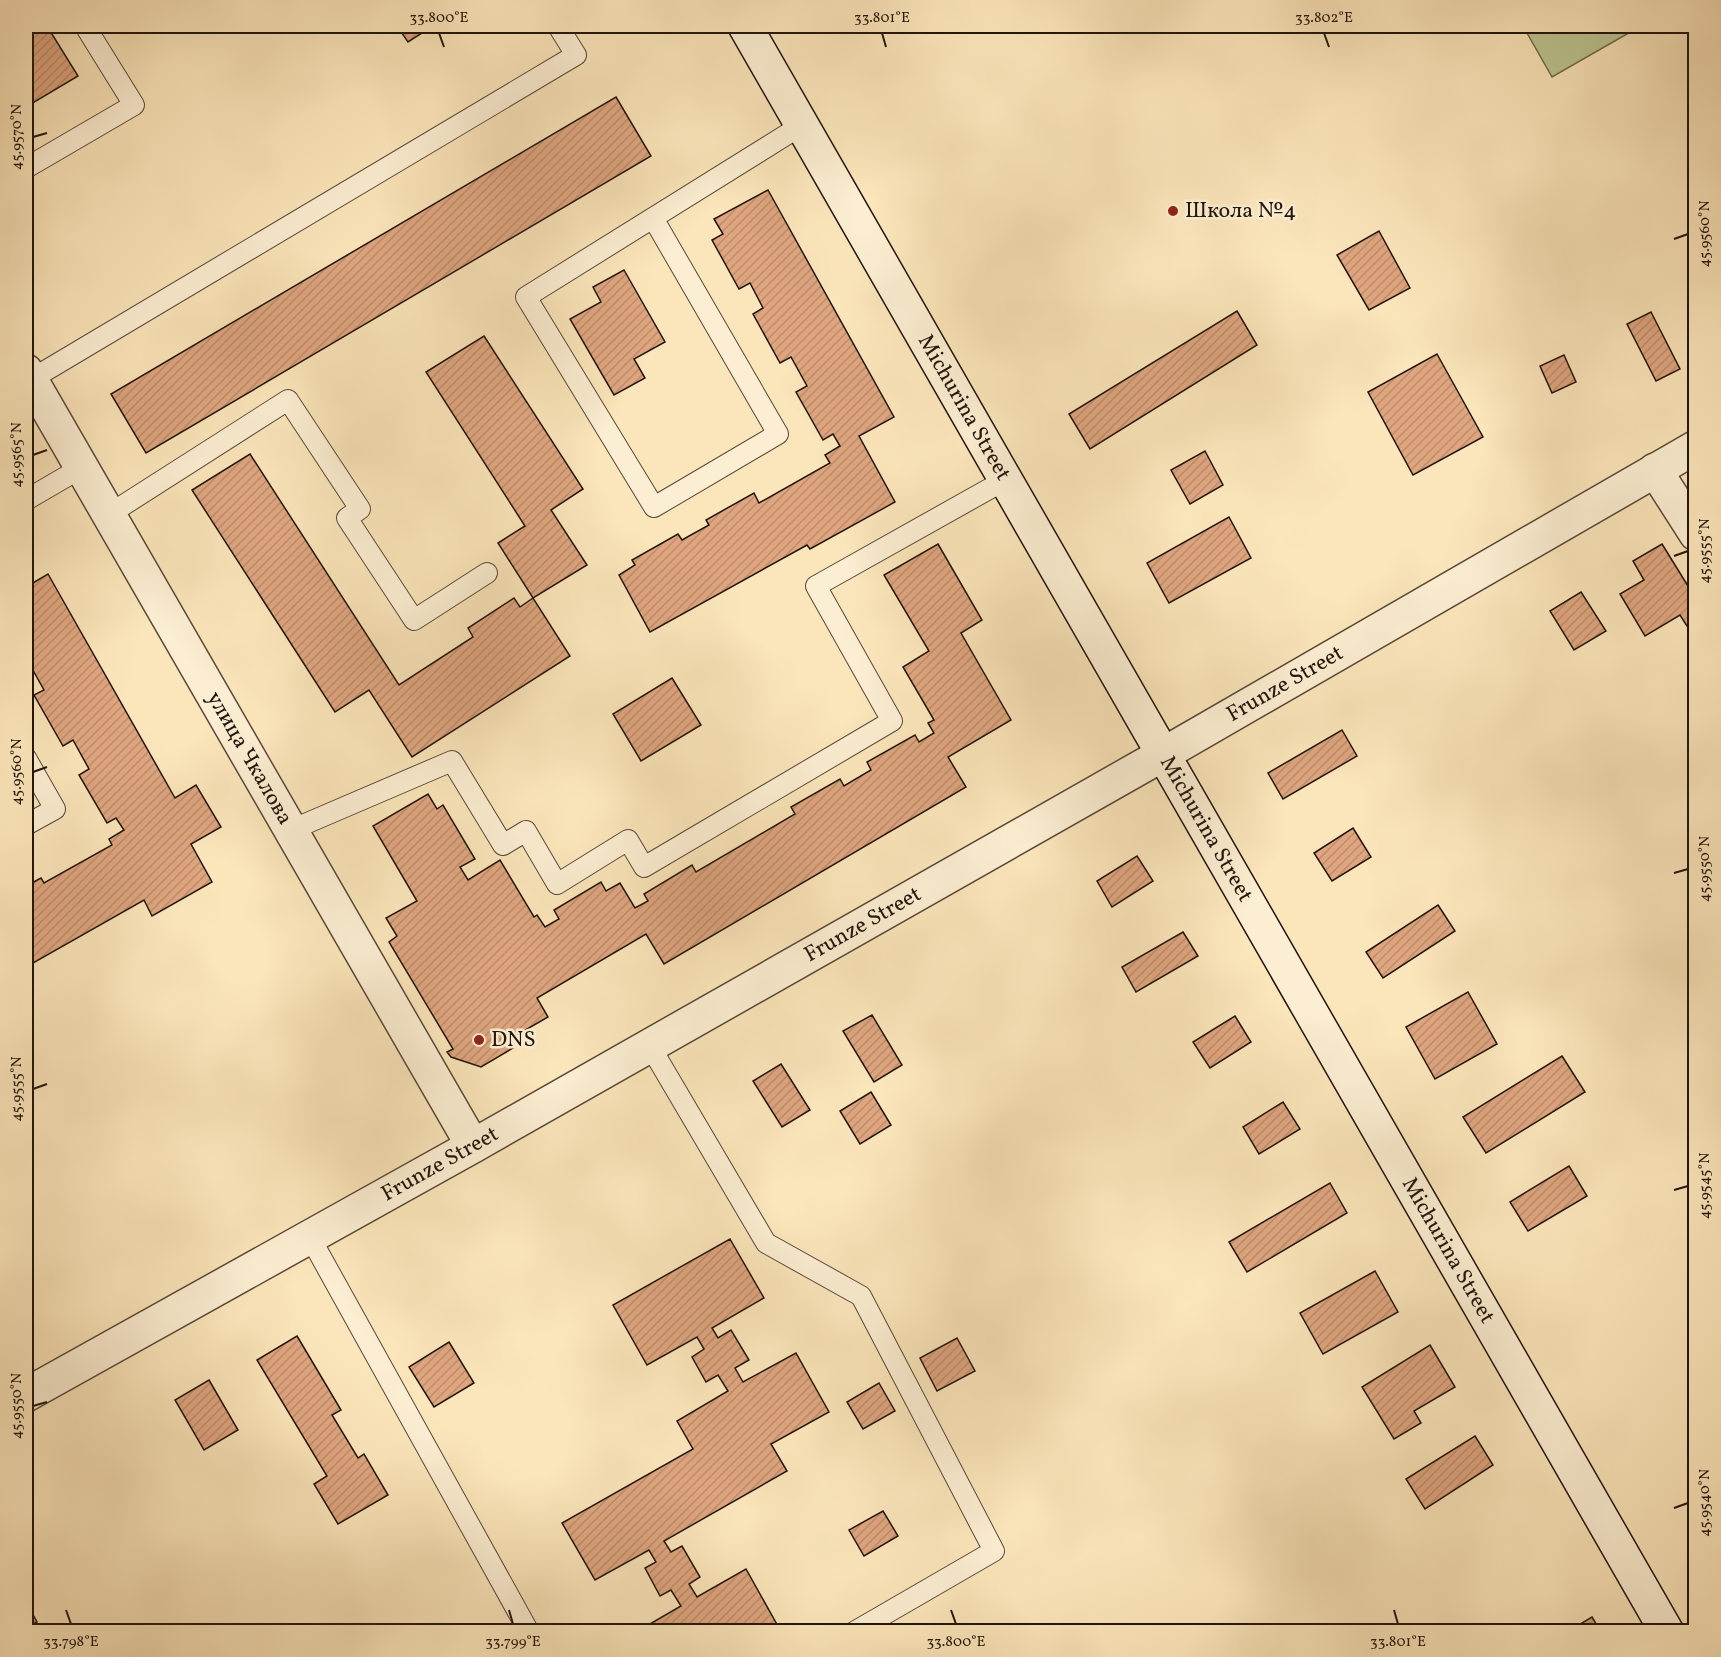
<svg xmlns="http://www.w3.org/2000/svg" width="1721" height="1657" font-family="Vollkorn,serif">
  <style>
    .park { fill: #bcc592; stroke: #6e6c4e; stroke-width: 1.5 }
    .building { fill: url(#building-hatch); stroke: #21140b; stroke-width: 1.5 }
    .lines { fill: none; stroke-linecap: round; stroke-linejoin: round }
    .lane-casing { stroke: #584837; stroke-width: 22 }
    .street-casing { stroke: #584837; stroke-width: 36 }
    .secondary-casing { stroke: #21140b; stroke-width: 36 }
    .lane { stroke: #fceed2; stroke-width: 20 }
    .street { stroke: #fceed2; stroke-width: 33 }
    .secondary { stroke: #fceed2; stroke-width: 33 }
    .ticks { fill: none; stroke: #21140b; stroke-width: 2 }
    .poi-dot { fill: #8f2418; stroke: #fceed2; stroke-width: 2 }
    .labels { text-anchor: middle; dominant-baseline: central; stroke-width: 5; stroke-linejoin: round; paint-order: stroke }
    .poi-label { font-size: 22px; fill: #21140b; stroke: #fceed2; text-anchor: start }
    .street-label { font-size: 22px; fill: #21140b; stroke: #fceed2 }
    .neatline { fill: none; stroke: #21140b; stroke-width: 2 }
    .ticks-label { font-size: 15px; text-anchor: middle; fill: #21140b }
  </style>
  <defs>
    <pattern id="building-hatch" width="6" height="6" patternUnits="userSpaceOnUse" patternTransform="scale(1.5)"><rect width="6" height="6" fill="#dea57f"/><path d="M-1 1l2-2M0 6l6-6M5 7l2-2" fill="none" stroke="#be8d6c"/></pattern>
  </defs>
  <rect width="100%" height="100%" fill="#fbe5ba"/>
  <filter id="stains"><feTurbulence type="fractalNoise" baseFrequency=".00333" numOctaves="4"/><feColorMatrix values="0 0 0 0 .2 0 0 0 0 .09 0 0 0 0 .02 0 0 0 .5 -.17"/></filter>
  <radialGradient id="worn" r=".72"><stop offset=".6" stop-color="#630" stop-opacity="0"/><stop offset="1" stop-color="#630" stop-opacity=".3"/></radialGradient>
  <polygon class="park" points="1523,26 1641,26 1552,77"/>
  <g class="building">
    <polygon points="26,26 47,26 78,76 26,107"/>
    <polygon points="397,26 433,26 408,42"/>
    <polygon points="616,97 651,156 146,453 111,394"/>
    <polygon points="768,190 894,417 859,436 895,502 810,549 807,545 650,632 619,575 635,565 632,560 678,534 682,540 709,525 706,520 754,493 759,503 830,463 825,455 840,446 833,434 823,440 796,392 807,386 791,357 780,363 753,314 763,308 750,283 739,289 712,240 723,234 714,219"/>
    <polygon points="1379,231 1410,288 1369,310 1337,255"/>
    <polygon points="624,270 665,342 634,359 645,378 614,395 570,319 601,302 593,287"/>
    <polygon points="1237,311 1257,345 1090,449 1069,414"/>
    <polygon points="1651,312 1680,369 1656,381 1627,324"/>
    <polygon points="484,336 583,489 551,510 587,565 533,598 498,543 525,526 426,372"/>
    <polygon points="1437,354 1483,437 1413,475 1368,392"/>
    <polygon points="1564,355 1576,382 1552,393 1540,366"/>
    <polygon points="1205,451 1223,485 1190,504 1171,470"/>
    <polygon points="250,454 399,685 473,637 468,628 514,598 520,607 533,598 570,656 412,757 369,690 335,712 192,490"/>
    <polygon points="1229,517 1251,558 1169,603 1147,563"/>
    <polygon points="938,544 982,620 961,633 1011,720 948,757 966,787 664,964 646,934 537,998 548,1017 508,1040 513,1048 481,1067 451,1057 447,1052 453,1049 389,942 397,936 386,918 417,901 373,826 428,794 437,809 443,805 475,859 460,867 468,880 500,860 534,917 537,915 545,927 559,919 554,910 601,882 606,891 620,883 635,908 648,901 644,894 692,865 696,872 795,814 791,807 840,779 844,786 871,770 867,762 915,735 919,742 934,733 928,723 934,720 903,667 929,651 884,575"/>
    <polygon points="1662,544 1696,599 1696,640 1680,615 1645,636 1620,594 1644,580 1633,561"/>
    <polygon points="48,574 175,798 196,785 221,827 191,844 212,882 152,916 144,900 26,967 26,886 41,878 44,883 112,845 109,839 124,830 116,818 107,823 79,775 89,769 73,740 63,746 34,695 44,690 30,665 26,668 26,587"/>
    <polygon points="1581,592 1606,631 1574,650 1550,611"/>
    <polygon points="672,678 701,725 641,761 613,714"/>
    <polygon points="1342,730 1357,756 1283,799 1268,773"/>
    <polygon points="1353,828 1371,857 1332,881 1314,853"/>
    <polygon points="1137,856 1153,881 1112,907 1097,881"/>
    <polygon points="1438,905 1455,931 1383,978 1366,952"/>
    <polygon points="1183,932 1198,956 1136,992 1122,967"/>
    <polygon points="1468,992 1497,1044 1435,1079 1406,1027"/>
    <polygon points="872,1015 902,1065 874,1082 843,1031"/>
    <polygon points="1235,1016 1251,1042 1210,1068 1193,1042"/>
    <polygon points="1562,1056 1585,1092 1486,1153 1463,1117"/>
    <polygon points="781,1064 810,1110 782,1127 753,1081"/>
    <polygon points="871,1092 891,1125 860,1144 840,1111"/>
    <polygon points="1283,1102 1300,1129 1259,1154 1243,1127"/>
    <polygon points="1569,1166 1587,1196 1528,1231 1510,1202"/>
    <polygon points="1330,1183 1347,1213 1247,1272 1229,1242"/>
    <polygon points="730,1239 764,1298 712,1328 718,1338 731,1330 749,1360 735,1368 743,1382 796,1353 829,1412 771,1444 787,1471 664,1541 671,1552 682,1546 700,1577 689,1584 697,1597 746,1569 779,1628 774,1632 636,1632 681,1606 671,1590 660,1596 645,1568 656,1562 649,1550 595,1580 562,1523 693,1449 677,1421 728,1391 718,1375 706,1382 692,1357 704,1349 697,1337 647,1365 613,1305"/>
    <polygon points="1375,1271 1398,1312 1323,1354 1300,1313"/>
    <polygon points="297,1336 341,1410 332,1415 358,1458 364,1454 388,1495 338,1524 314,1484 327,1476 257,1360"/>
    <polygon points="957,1338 975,1371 937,1391 920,1358"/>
    <polygon points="449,1342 474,1383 434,1407 409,1367"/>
    <polygon points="1430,1345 1455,1387 1414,1411 1421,1423 1394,1439 1362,1387"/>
    <polygon points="209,1380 238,1430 204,1450 175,1400"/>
    <polygon points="879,1383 895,1411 863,1429 847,1402"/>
    <polygon points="1475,1436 1493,1465 1425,1509 1406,1479"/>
    <polygon points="883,1511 898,1536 864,1556 849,1530"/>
    <polygon points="26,1602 37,1622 26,1628"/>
    <polygon points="1592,1617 1601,1632 1567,1632"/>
  </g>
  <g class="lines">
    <defs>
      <g id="lane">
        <polyline points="26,168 134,105 85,26"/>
        <polyline points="653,218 778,434 654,507 526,297 802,125"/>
        <polyline points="30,380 576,55 558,26"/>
        <polyline points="26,500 81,468"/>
        <polyline points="108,515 288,400 360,509 347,518 414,620 487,573"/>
        <polyline points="26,758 55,809 26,825"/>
        <polyline points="291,830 452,761 503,845 526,831 557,884 628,840 644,867 892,721 816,586 1005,480"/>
        <polyline points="650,1046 766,1243 861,1296 994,1551 854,1632"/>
        <polyline points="311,1239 529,1632"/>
      </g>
      <g id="street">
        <path id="s1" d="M26,371l447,775"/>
        <polyline points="1655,470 1696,534"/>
        <path id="s2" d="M26,1395l447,-249 689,-391 534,-308"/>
      </g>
      <g id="secondary">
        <path id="s3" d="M745,26l922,1606"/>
      </g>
    </defs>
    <use href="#lane" class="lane-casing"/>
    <use href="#street" class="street-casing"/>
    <use href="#secondary" class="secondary-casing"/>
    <use href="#lane" class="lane"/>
    <use href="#street" class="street"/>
    <use href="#secondary" class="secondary"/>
  </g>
  <path class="ticks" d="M439,33l5,14M882,33l4,14M1324,33l5,14M33,137l14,-4M1674,239l14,-5M33,455l14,-5M1674,556l14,-5M33,772l14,-5M1674,873l14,-4M33,1089l14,-5M1674,1190l14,-4M33,1406l14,-4M1674,1508l14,-5M66,1610l5,14M509,1610l4,14M951,1610l5,14M1394,1610l4,14"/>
  <g class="poi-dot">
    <circle cx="1173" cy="211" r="6"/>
    <circle cx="479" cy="1040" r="6"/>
  </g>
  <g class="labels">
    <g class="poi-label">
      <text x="1185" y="211">Школа №4</text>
      <text x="491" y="1040">DNS</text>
    </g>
    <g class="street-label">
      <text stroke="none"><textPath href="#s3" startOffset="440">Michurina Street</textPath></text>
      <text stroke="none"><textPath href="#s2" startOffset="1446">Frunze Street</textPath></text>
      <text stroke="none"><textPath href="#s1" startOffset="447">улица Чкалова</textPath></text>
      <text stroke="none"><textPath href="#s3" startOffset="926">Michurina Street</textPath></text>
      <text stroke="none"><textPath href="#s2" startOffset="960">Frunze Street</textPath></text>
      <text stroke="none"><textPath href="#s2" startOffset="474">Frunze Street</textPath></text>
      <text stroke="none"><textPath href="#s3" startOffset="1412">Michurina Street</textPath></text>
    </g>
  </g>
  <rect width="1721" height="1657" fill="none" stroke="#fbe5ba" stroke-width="66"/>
  <rect x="33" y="33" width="1655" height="1591" class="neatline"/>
  <g class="ticks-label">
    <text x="439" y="22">33.800°E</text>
    <text x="882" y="22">33.801°E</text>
    <text x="1324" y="22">33.802°E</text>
    <text transform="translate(16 137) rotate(-90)" y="5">45.9570°N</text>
    <text transform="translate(1704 234) rotate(-90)" y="5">45.9560°N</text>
    <text transform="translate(16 455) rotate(-90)" y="5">45.9565°N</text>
    <text transform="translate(1704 551) rotate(-90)" y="5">45.9555°N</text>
    <text transform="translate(16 772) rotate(-90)" y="5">45.9560°N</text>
    <text transform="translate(1704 869) rotate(-90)" y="5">45.9550°N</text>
    <text transform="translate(16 1089) rotate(-90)" y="5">45.9555°N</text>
    <text transform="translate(1704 1186) rotate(-90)" y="5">45.9545°N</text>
    <text transform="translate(16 1406) rotate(-90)" y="5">45.9550°N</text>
    <text transform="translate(1704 1503) rotate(-90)" y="5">45.9540°N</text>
    <text x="71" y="1646">33.798°E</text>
    <text x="513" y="1646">33.799°E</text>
    <text x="956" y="1646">33.800°E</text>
    <text x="1398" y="1646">33.801°E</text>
  </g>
  <rect width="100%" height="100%" filter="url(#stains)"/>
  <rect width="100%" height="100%" fill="url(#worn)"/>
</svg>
